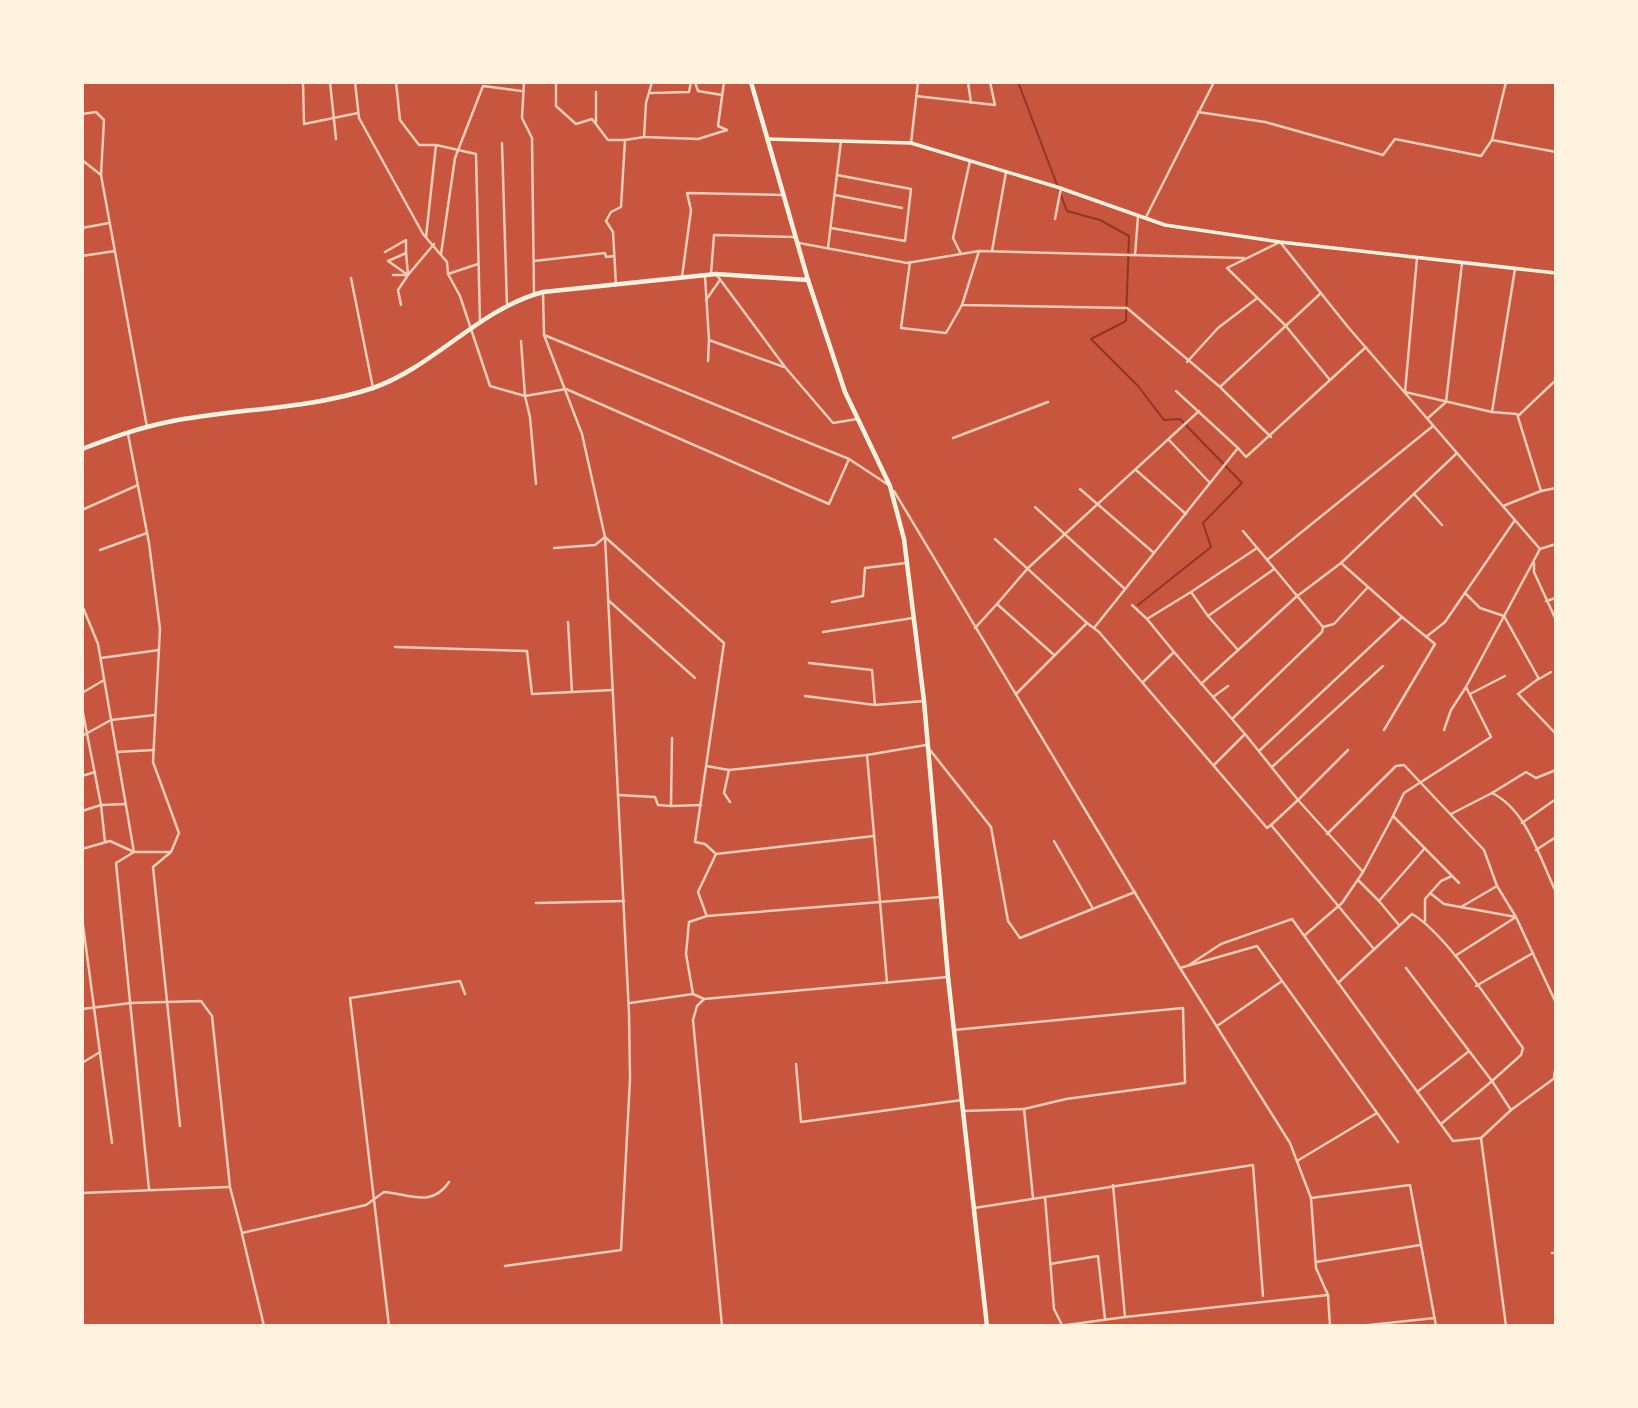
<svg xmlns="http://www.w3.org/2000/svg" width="1638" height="1408" font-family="'Noto Sans',sans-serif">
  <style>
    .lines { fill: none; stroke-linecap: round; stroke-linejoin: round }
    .stream { stroke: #8f3625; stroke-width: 2 }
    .minor { stroke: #f1ccb7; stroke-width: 2.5 }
    .secondary { stroke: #fff3e0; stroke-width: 3.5 }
    .primary { stroke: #fff3e0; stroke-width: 4.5 }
  </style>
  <rect width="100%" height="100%" fill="#c8553d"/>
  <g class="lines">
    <polyline class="stream" points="1018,82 1067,211 1100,220 1129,236 1126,321 1091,339 1138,386 1164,420 1180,419 1242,483 1203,523 1211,547 1138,605"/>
    <g class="minor">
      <polyline points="303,82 304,124 358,113"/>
      <polyline points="330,82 336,139"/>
      <polyline points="355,82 359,118 423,234 447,262 448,274 460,296 490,386 525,396 521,341"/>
      <polyline points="396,82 400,120 419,145 436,145 426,237"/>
      <polyline points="524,82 522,118 532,138 534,294"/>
      <polyline points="556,82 556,106 576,124 592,119 608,140 625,140 621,207 611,212 606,221 613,232 616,285"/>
      <polyline points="652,82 646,103 644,137 698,139 727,130"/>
      <polyline points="695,82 698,91 722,95"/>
      <polyline points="724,82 718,126 727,130"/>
      <polyline points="968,82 971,103"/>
      <polyline points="596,92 596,123"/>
      <polyline points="650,93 689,92 691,82"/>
      <polyline points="916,96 995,105 990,82"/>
      <polyline points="1198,112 1265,122 1383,155 1395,139 1481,156 1492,140 1506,82"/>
      <polyline points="82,114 96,112 104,120 101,175 147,427"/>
      <polyline points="625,140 644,137"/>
      <polyline points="1492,140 1556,152"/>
      <polyline points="502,143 507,306"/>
      <polyline points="911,143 918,82"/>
      <polyline points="436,145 476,154 480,323"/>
      <polyline points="82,160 101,175"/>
      <polyline points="835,195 902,208"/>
      <polyline points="1146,217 1214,82"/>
      <polyline points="1055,219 1061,188"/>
      <polyline points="82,228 109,223"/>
      <polyline points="831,228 905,241 911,189 837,175"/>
      <polyline points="799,243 907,263 979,251 1244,258"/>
      <polyline points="828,248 841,141"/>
      <polyline points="979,251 962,305 1127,308 1220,387 1321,293"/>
      <polyline points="992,251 1006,172"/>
      <polyline points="385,252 406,240 406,253 388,261 408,275 434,244"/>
      <polyline points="406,253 408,274"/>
      <polyline points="441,254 455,158 483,86 521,91"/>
      <polyline points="961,254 953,238 970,161"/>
      <polyline points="1135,255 1138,217"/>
      <polyline points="82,256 115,251"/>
      <polyline points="1417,258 1405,392 1492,412 1517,414 1541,491 1556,488"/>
      <polyline points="534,261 605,253 606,257 614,256"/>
      <polyline points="910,262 901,328 946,333 962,305"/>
      <polyline points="448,274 478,264"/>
      <polyline points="711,274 714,235 795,237"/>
      <polyline points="716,274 785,367 833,423 857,419"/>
      <polyline points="393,275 408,275 398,290 401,305"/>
      <polyline points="705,276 709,340 784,367"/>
      <polyline points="682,277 691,210 687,193 783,195"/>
      <polyline points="351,278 373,388"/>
      <polyline points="706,300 720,280"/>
      <polyline points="544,335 849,459 887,484"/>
      <polyline points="708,361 709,340"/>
      <polyline points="1187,362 1218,328 1256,299"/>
      <polyline points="1330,380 1285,325 1227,268 1280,242 1348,327 1540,549"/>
      <polyline points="1221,388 1271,437"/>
      <polyline points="1492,412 1515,269"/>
      <polyline points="1518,416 1556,380"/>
      <polyline points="1428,418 1446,402 1462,263"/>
      <polyline points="128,434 149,543 160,629 153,762 179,833 171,852 153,867 180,1126"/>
      <polyline points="953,438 1048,402"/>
      <polyline points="1169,440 1210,483"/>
      <polyline points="1238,448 1246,457 1366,347"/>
      <polyline points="1136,470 1186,514"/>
      <polyline points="536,484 530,417 525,396 566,389 829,504 849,459"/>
      <polyline points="1080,489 1154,553"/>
      <polyline points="894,491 1180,968 1290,1143 1311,1198"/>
      <polyline points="1415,495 1442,525"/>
      <polyline points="1503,506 1541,491"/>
      <polyline points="1035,507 1125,589"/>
      <polyline points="82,510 138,485"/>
      <polyline points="1243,531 1323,627"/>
      <polyline points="605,537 724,643 695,842 705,844 716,854"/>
      <polyline points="995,539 1087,623"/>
      <polyline points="554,548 595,545 605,537"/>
      <polyline points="100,550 147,533"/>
      <polyline points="1267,560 1433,426"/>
      <polyline points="1341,563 1457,453"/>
      <polyline points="1534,563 1534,572 1556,620"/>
      <polyline points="1191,592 1257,548"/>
      <polyline points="1465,593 1480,608 1504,616 1539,679 1551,672"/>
      <polyline points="608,600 695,678"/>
      <polyline points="1546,601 1556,598"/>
      <polyline points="832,602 863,596 865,568 906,563"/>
      <polyline points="997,604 1028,568 1199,411"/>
      <polyline points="82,605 98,644 134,852 116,863 149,1189"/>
      <polyline points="1132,605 1147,619 1191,592 1208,616"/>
      <polyline points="1147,619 1174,652"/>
      <polyline points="568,622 572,692"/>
      <polyline points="975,628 997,604 1053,654"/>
      <polyline points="1094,628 1238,448 1176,391"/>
      <polyline points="823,632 913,618"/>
      <polyline points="1426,637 1445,622 1515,520"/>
      <polyline points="395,647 527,651 532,694 613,690"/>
      <polyline points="1238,650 1208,616 1274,569"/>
      <polyline points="101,658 159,650"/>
      <polyline points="1538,679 1518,694 1556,734"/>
      <polyline points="1143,682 1174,652 1245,734"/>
      <polyline points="1201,684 1296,597 1341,563 1402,617"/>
      <polyline points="82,693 104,680"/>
      <polyline points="1016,694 1087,623 1099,632 1267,828 1271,825 1374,949"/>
      <polyline points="1470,694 1505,676"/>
      <polyline points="805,696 875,705 872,670 809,663"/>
      <polyline points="1213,697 1228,686"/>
      <polyline points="875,705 924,701"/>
      <polyline points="82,708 101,805 82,811"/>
      <polyline points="1232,719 1322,632 1323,627 1334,624 1368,587"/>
      <polyline points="1444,730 1451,710 1466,687"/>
      <polyline points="82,736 111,720 155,715"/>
      <polyline points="672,738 671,806 701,805"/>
      <polyline points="1259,751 1402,617 1435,644 1384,730"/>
      <polyline points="117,752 154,750"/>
      <polyline points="1215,764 1245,734 1298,800 1348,750"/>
      <polyline points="706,766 729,770"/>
      <polyline points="1272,767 1383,666"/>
      <polyline points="82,776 95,772"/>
      <polyline points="1492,793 1526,772 1536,778 1556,770"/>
      <polyline points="618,795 655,797 658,805 671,806"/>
      <polyline points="730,802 724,793 729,770 867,755"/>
      <path d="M1451,814l41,-21c35,17 48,66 64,99"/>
      <polyline points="1393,816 1404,793 1491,737 1466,687 1540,549 1556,544"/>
      <polyline points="1522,823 1556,799"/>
      <polyline points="1271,825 1298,800 1363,872 1342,903 1305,935"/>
      <polyline points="1327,834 1396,766 1404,765 1484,850 1497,886 1516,917 1556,1003"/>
      <polyline points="1054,841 1092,907"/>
      <polyline points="105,842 101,805 126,804"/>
      <polyline points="82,849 110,841 134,852 171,852"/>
      <polyline points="1536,850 1556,837"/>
      <polyline points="1363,872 1393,816 1459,883"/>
      <polyline points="1359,881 1379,901 1425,848"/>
      <polyline points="1430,893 1444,904 1516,917 1455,956"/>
      <polyline points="941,897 880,902 867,755 926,745 991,827 1008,921 1020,938 1135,892"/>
      <polyline points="1379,901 1399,925"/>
      <polyline points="536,903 624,901"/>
      <polyline points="1461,907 1497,886"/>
      <polyline points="706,914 698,892 716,854 874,836"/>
      <polyline points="1425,921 1425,899 1441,881 1452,876"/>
      <polyline points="83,925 112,1143"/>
      <polyline points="1189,965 1221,944 1292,919 1453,1141 1481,1138"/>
      <polyline points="1180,968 1257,946 1398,1142"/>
      <path d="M1338,983l74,-69c35,20 85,99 111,134l-2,7 -29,26 -86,-113"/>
      <polyline points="1476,986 1533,953"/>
      <polyline points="704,999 693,994 686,954 689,922 707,916 880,902 887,983"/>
      <polyline points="630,1003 693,994"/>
      <path d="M82,1009l49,-6 70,-2 11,15 18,171 12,46 124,-28 18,-13c25,2 48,16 65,-10"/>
      <polyline points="1217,1026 1282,981"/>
      <polyline points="954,1030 1183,1008 1185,1083 1066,1099 1024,1109"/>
      <polyline points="82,1063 100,1052"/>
      <polyline points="796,1064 801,1122 962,1100"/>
      <polyline points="1554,1077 1556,1065"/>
      <polyline points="1417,1092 1468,1052"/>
      <polyline points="963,1111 1024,1109 1033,1198"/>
      <polyline points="1441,1124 1492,1081 1511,1110"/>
      <polyline points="1297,1161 1377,1113"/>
      <polyline points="82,1193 229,1187"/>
      <polyline points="1045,1197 1253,1165 1263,1296"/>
      <polyline points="974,1208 1045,1197 1054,1309 1062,1325"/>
      <polyline points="242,1234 264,1326"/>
      <polyline points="1552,1253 1556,1253"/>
      <polyline points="1316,1262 1420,1245"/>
      <polyline points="1050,1264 1098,1256 1105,1319"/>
      <polyline points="505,1266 621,1250 630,1079 629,1013 605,537 582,434 544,335 543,293"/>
      <polyline points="1328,1295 1316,1268 1311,1198 1410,1185 1436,1326"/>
      <polyline points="1125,1317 1328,1295 1330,1326"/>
      <polyline points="389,1326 350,998 460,981 465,994"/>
      <polyline points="722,1326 693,1020 697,1006 704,999 948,977"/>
      <polyline points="1059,1326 1125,1317 1113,1185"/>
      <polyline points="1359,1326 1435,1318"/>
      <polyline points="1506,1326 1481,1138 1511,1110 1556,1077"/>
    </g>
    <polyline class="secondary" points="767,139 911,143 1057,187 1165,225 1280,242 1556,273"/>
    <g class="primary">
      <polyline points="751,82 808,280 845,392 890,486 904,539 924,701 948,977 987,1326"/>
      <path d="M82,449c29,-11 56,-21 86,-27 68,-14 139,-12 205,-34 62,-22 106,-79 170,-96l173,-18 92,6"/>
    </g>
  </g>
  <rect width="1638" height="1408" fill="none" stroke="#fff3e0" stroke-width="168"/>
</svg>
